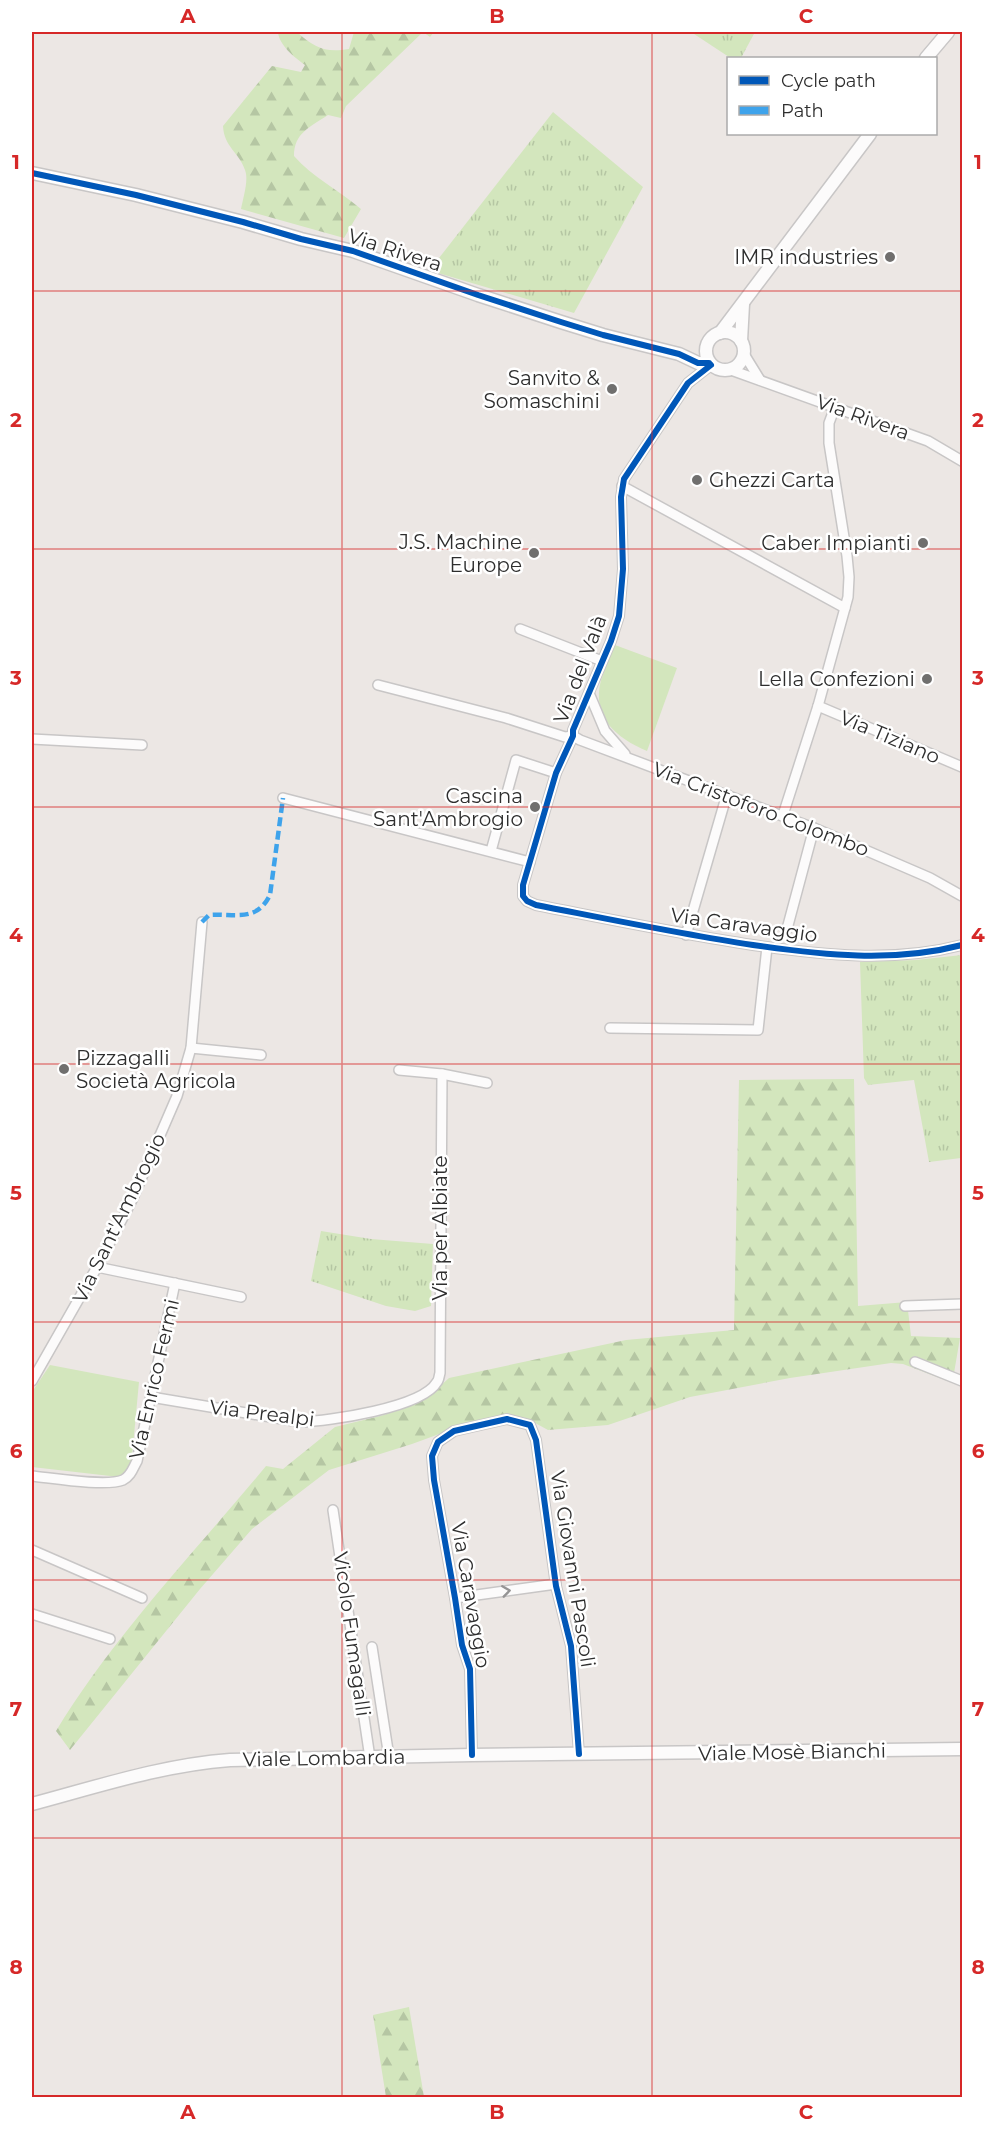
<svg xmlns="http://www.w3.org/2000/svg" width="994" height="2129" font-family="Montserrat,sans-serif">
  <style>
    .grass { fill: url(#grass-tufts) }
    .forest { fill: url(#forest-firs) }
    .park { fill: #d3e6bd }
    .lines { fill: none; stroke-linecap: round; stroke-linejoin: round }
    .street-casing { stroke: #c8c6c6; stroke-width: 12 }
    .secondary-casing { stroke: #c8c6c6; stroke-width: 15 }
    .street { stroke: #fcfbfb; stroke-width: 9 }
    .secondary { stroke: #fcfbfb; stroke-width: 12 }
    .quiet { stroke: #3ea3eb; stroke-width: 4.5; stroke-dasharray: 9 4.5; stroke-linecap: butt }
    .cycleway-casing { stroke: #fff; stroke-width: 10 }
    .cycleway { stroke: #0057b8; stroke-width: 6 }
    .oneway { stroke: #959494 }
    .grid { fill: none; stroke: #d62828; stroke-width: 1.5; stroke-opacity: 0.55 }
    .poi-dot { fill: #706f6e; stroke: #fff; stroke-width: 2 }
    .labels { text-anchor: middle; dominant-baseline: central; stroke-width: 5; stroke-linejoin: round; paint-order: stroke }
    .street-label { font-size: 20px; fill: #2e2e2e; stroke: #fff }
    .poi-label { font-size: 20px; fill: #2e2e2e; stroke: #fff; text-anchor: end }
    .neatline { fill: none; stroke: #d62828; stroke-width: 2 }
    .grid-label { font-size: 20px; text-anchor: middle; font-weight: bold; fill: #d62828 }
  </style>
  <defs>
    <pattern id="grass-tufts" width="24" height="20" patternUnits="userSpaceOnUse" patternTransform="scale(1.5)"><rect width="24" height="20" fill="#d3e6bd"/><path d="M3 7l-1-3M5 7V3M7 7l1-3M15 17l-1-3M17 17v-4M19 17l1-3" fill="none" stroke="#b5c6a3"/></pattern>
    <pattern id="forest-firs" width="22" height="20" patternUnits="userSpaceOnUse" patternTransform="scale(1.5)"><rect width="22" height="20" fill="#d3e6bd"/><path d="M5 1l3.5 6h-7zM16 11l3.5 6h-7z" fill="#b5c6a3"/></pattern>
  </defs>
  <rect width="100%" height="100%" fill="#ece7e4"/>
  <g class="grass">
    <polygon points="691,32 755,32 741,58 729,57"/>
    <polygon points="553,112 643,187 574,313 438,273 432,267"/>
    <polygon points="962,955 962,1164 961,1158 929,1162 914,1080 868,1085 864,1078 860,962 916,960"/>
    <polygon points="321,1231 371,1239 433,1244 431,1306 415,1311 386,1306 311,1281"/>
  </g>
  <g class="forest">
    <path d="M278,32h19c18,16 28,21 52,17l5,-17h80l-4,5 -7,-5 -77,74 -5,12 -13,-3c-18,12 -34,18 -34,41 18,21 45,34 67,53l-17,29 -103,-29c2,-11 8,-29 4,-39 -6,-18 -21,-23 -22,-44l49,-60 29,6 4,-7c-11,-8 -26,-20 -27,-33z"/>
    <path d="M854,1079l4,227 49,-4 4,34 49,2 -6,35 -4,9 -47,-18 -12,-1 -101,15 -100,19 -82,28 -60,5 -22,-12 -16,-3 -38,7 -60,22 -83,26 -77,59 -52,60 -130,161 -14,-19c59,-97 138,-178 210,-265l17,3 52,-42 49,-12 32,-14 22,-13 11,-10 177,-38 108,-10 5,-250z"/>
    <polygon points="409,2007 424,2097 386,2097 373,2015"/>
  </g>
  <g class="park">
    <path d="M615,645l62,23 -30,83c-30,-13 -56,-33 -46,-71 4,-12 9,-23 14,-35z"/>
    <polygon points="50,1365 139,1382 131,1467 119,1477 32,1467 32,1392"/>
  </g>
  <g class="lines">
    <defs>
      <g id="street">
        <polyline points="744,354 760,380"/>
        <path d="M711,365l-23,18 -64,96 -3,18 2,72 -4,47 -8,25 -38,89v6l-17,37 -33,112v11l4,5 9,4c72,14 144,29 217,40 69,10 140,18 209,0"/>
        <polyline points="731,370 928,441 962,461"/>
        <polyline points="622,486 845,608"/>
        <polyline points="520,629 602,661"/>
        <polyline points="378,685 506,718 565,737 573,736"/>
        <polyline points="589,693 605,731 625,754"/>
        <polyline points="818,706 962,767"/>
        <polyline points="573,736 580,740 814,828 930,878 962,896"/>
        <polyline points="32,739 142,745"/>
        <polyline points="283,798 530,862"/>
        <polyline points="783,815 818,706 848,597 849,577 847,556 829,443 829,423 835,407"/>
        <polyline points="491,851 516,760 556,773"/>
        <polyline points="787,929 814,828"/>
        <polyline points="686,935 727,794"/>
        <polyline points="610,1028 758,1030 767,947"/>
        <polyline points="191,1048 261,1055"/>
        <polyline points="399,1070 442,1074 487,1083"/>
        <polyline points="97,1267 241,1297"/>
        <polyline points="905,1306 962,1304"/>
        <polyline points="915,1362 962,1381"/>
        <polyline points="32,1381 97,1267 132,1200 177,1096 191,1048 202,922"/>
        <path d="M151,1397l149,25c29,-1 122,-14 137,-40 2,-2 2,-6 3,-9l2,-299"/>
        <path d="M32,1476c20,2 74,11 91,4 8,-4 10,-12 14,-19l38,-178"/>
        <polyline points="333,1510 370,1758"/>
        <polyline points="32,1550 142,1598"/>
        <polyline points="455,1598 556,1584"/>
        <polyline points="32,1614 110,1639"/>
        <polyline points="372,1647 389,1757"/>
        <polyline points="472,1755 470,1669 462,1645 455,1598 434,1480 432,1456 438,1442 454,1431 507,1419 530,1425 536,1440 556,1586 571,1646 579,1754"/>
      </g>
      <g id="secondary">
        <polyline points="926,58 948,32"/>
        <polyline points="32,173 136,195 243,222 301,239 353,251 478,295 561,322 603,335 679,354 698,363 709,363"/>
        <circle cx="725" cy="351" r="19"/>
        <polyline points="720,333 870,134"/>
        <polyline points="741,341 743,304"/>
        <path d="M32,1804c64,-17 130,-39 198,-44l242,-5 490,-6"/>
      </g>
    </defs>
    <use href="#street" class="street-casing"/>
    <use href="#secondary" class="secondary-casing"/>
    <use href="#street" class="street"/>
    <use href="#secondary" class="secondary"/>
    <path class="quiet" d="M202,922l7,-7c26,-2 47,8 61,-20l13,-97"/>
    <defs>
      <g id="cycleway">
        <polyline points="32,173 136,195 243,222 301,239 353,251 478,295 561,322 603,335 679,354 698,363 709,363"/>
        <path d="M711,365l-23,18 -64,96 -3,18 2,72 -4,47 -8,25 -38,89v6l-17,37 -33,112v11l4,5 9,4c72,14 144,29 217,40 69,10 140,18 209,0"/>
        <polyline points="472,1755 470,1669 462,1645 455,1598 434,1480 432,1456 438,1442 454,1431 507,1419 530,1425 536,1440 556,1586 571,1646 579,1754"/>
      </g>
    </defs>
    <use href="#cycleway" class="cycleway-casing"/>
    <use href="#cycleway" class="cycleway"/>
  </g>
  <defs><path id="oneway-chevron" d="M-2-3.5L2.5 0L-2 3.5" fill="none" stroke-width="1.6" stroke-linecap="round" stroke-linejoin="round" transform="scale(1.5)"/></defs>
  <use class="oneway" href="#oneway-chevron" transform="translate(506 1591) rotate(-8)"/>
  <path class="grid" d="M342,32v2066M652,32v2066M32,291h930M32,549h930M32,807h930M32,1064h930M32,1322h930M32,1580h930M32,1838h930"/>
  <g class="poi-dot">
    <circle cx="890" cy="257" r="6"/>
    <circle cx="612" cy="389" r="6"/>
    <circle cx="697" cy="480" r="6"/>
    <circle cx="923" cy="543" r="6"/>
    <circle cx="534" cy="553" r="6"/>
    <circle cx="927" cy="679" r="6"/>
    <circle cx="535" cy="807" r="6"/>
    <circle cx="64" cy="1069" r="6"/>
  </g>
  <g class="labels">
    <g class="street-label">
      <text transform="translate(395 250) rotate(18)">Via Rivera</text>
      <text transform="translate(863 417) rotate(20)">Via Rivera</text>
      <text transform="translate(580 669) rotate(-69)">Via del Valà</text>
      <text transform="translate(890 737) rotate(23)">Via Tiziano</text>
      <text transform="translate(761 809) rotate(21)">Via Cristoforo Colombo</text>
      <text transform="translate(744 925) rotate(8)">Via Caravaggio</text>
      <text transform="translate(119 1218) rotate(-64)">Via Sant'Ambrogio</text>
      <text transform="translate(440 1228) rotate(-90)">Via per Albiate</text>
      <text transform="translate(154 1379) rotate(-77)">Via Enrico Fermi</text>
      <text transform="translate(262 1413) rotate(7)">Via Prealpi</text>
      <text transform="translate(573 1569) rotate(81)">Via Giovanni Pascoli</text>
      <text transform="translate(471 1595) rotate(80)">Via Caravaggio</text>
      <text transform="translate(352 1634) rotate(82)">Vicolo Fumagalli</text>
      <text transform="translate(792 1752) rotate(-1)">Viale Mosè Bianchi</text>
      <text transform="translate(324 1758) rotate(-1)">Viale Lombardia</text>
    </g>
    <g class="poi-label">
      <text x="878" y="257">IMR industries</text>
      <text x="600" y="378">Sanvito &amp;<tspan x="600" dy="23">Somaschini</tspan></text>
      <text x="709" y="480" text-anchor="start">Ghezzi Carta</text>
      <text x="522" y="542">J.S. Machine<tspan x="522" dy="23">Europe</tspan></text>
      <text x="911" y="543">Caber Impianti</text>
      <text x="915" y="679">Lella Confezioni</text>
      <text x="523" y="796">Cascina<tspan x="523" dy="23">Sant'Ambrogio</tspan></text>
      <text x="76" y="1058" text-anchor="start">Pizzagalli<tspan x="76" dy="23">Società Agricola</tspan></text>
    </g>
  </g>
  <rect width="994" height="2129" fill="none" stroke="#ffffff" stroke-width="66"/>
  <rect x="727" y="57" width="210" height="78" fill="#ffffff" stroke="#ababab" stroke-width="1.5"/>
  <rect x="739" y="76" width="30" height="9" fill="#0057b8" stroke="#ababab" stroke-width="1.5"/>
  <text x="781" y="87" font-size="18" fill="#2e2e2e">Cycle path</text>
  <rect x="739" y="106" width="30" height="9" fill="#3ea3eb" stroke="#ababab" stroke-width="1.5"/>
  <text x="781" y="117" font-size="18" fill="#2e2e2e">Path</text>
  <rect x="33" y="33" width="928" height="2063" class="neatline"/>
  <g class="grid-label">
    <text x="188" y="23">A</text>
    <text x="497" y="23">B</text>
    <text x="806" y="23">C</text>
    <text x="16" y="169">1</text>
    <text x="978" y="169">1</text>
    <text x="16" y="427">2</text>
    <text x="978" y="427">2</text>
    <text x="16" y="685">3</text>
    <text x="978" y="685">3</text>
    <text x="16" y="942">4</text>
    <text x="978" y="942">4</text>
    <text x="16" y="1200">5</text>
    <text x="978" y="1200">5</text>
    <text x="16" y="1458">6</text>
    <text x="978" y="1458">6</text>
    <text x="16" y="1716">7</text>
    <text x="978" y="1716">7</text>
    <text x="16" y="1974">8</text>
    <text x="978" y="1974">8</text>
    <text x="188" y="2119">A</text>
    <text x="497" y="2119">B</text>
    <text x="806" y="2119">C</text>
  </g>
</svg>
